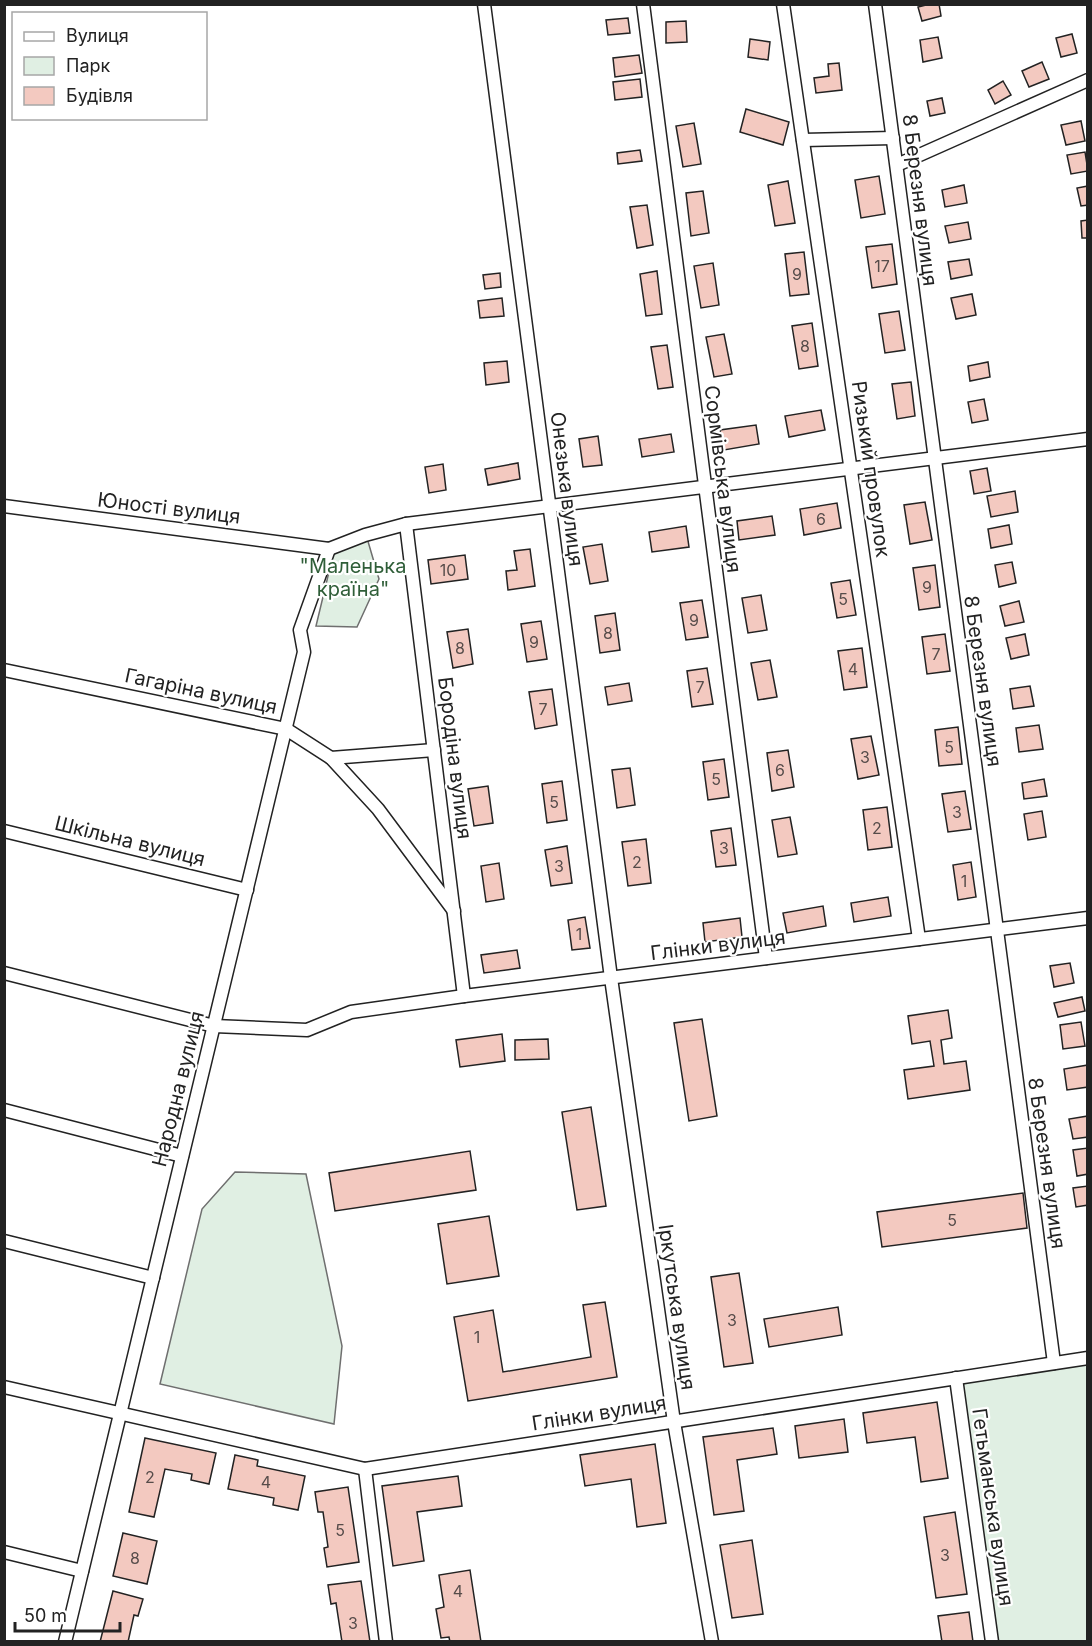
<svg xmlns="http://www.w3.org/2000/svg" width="1092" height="1646" font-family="Inter,sans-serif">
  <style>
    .green { fill: #e0efe3; stroke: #6f6f6f; stroke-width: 1.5 }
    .building { fill: #f3c9c0; stroke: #222; stroke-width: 1.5 }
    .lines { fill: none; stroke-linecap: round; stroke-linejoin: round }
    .minor-casing { stroke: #222; stroke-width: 15 }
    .minor { stroke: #fff; stroke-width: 12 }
    .labels { text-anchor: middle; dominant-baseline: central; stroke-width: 4.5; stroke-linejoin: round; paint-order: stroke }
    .number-label { font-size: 16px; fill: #564c4a }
    .street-label { font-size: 20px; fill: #222; stroke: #fff }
    .park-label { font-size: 20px; fill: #2f5e38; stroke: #fff }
  </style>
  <rect width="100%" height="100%" fill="#fff"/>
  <g class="green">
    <polygon points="367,538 379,579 357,627 316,626 334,551"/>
    <polygon points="235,1172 306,1174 342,1346 334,1424 160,1384 202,1209"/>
    <polygon points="1087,1359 1087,1641 993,1641 956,1380"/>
  </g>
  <g class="building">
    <polygon points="930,4 939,4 941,16 922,21 918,7"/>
    <polygon points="628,18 630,33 608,35 606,20"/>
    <polygon points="686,21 687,42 666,43 666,22"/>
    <polygon points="1072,34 1077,53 1061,57 1056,38"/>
    <polygon points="938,37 942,58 923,62 920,40"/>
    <polygon points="750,39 770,42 768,60 748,57"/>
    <polygon points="639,55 642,73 615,77 613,58"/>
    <polygon points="1042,62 1049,79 1029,87 1022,71"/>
    <polygon points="839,63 842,90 816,93 814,78 829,76 828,64"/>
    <polygon points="640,79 642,97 615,100 613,82"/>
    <polygon points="1003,81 1011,95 995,104 988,90"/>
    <polygon points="942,98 945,113 930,116 927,101"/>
    <polygon points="746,109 789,122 783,145 740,132"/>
    <polygon points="1081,121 1085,141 1066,145 1061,125"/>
    <polygon points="694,123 701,164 683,167 676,126"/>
    <polygon points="640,150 642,161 618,164 617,153"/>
    <polygon points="1085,152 1088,171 1071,174 1067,155"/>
    <polygon points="879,176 885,214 861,218 855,180"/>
    <polygon points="788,181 795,223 775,226 768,185"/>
    <polygon points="964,185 967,203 945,207 942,190"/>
    <polygon points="1088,186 1088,205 1081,206 1077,188"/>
    <polygon points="703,191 709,233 691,236 686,193"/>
    <polygon points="647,205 653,245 637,248 630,207"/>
    <polygon points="1088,220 1088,238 1082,238 1081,221"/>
    <polygon points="968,222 971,239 949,243 945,226"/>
    <polygon points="892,244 897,284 872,288 866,247"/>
    <polygon points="804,252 809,294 790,296 785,254"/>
    <polygon points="969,259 972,275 951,279 948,262"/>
    <polygon points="713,263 719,305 701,308 694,266"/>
    <polygon points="657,271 662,314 646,316 640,274"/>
    <polygon points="500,273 501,287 485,289 483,275"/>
    <polygon points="972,294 976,315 956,319 951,298"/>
    <polygon points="502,298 504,316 480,318 478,301"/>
    <polygon points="899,311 905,350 885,353 879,314"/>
    <polygon points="812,323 818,366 799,369 792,326"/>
    <polygon points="724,334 732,374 714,377 706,337"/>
    <polygon points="667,345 673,387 658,389 651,347"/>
    <polygon points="507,361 509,382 486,385 484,363"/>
    <polygon points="988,362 990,377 970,381 968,366"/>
    <polygon points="911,382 915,416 897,419 892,384"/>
    <polygon points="984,399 988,420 972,423 968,402"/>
    <polygon points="821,410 825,430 789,437 785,416"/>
    <polygon points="756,425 759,444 724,450 720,430"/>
    <polygon points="671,434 674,452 642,457 639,439"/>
    <polygon points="598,436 602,465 583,467 579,439"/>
    <polygon points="518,463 520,479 488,485 485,469"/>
    <polygon points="443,464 446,490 429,493 425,467"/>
    <polygon points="987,468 991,491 974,494 970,471"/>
    <polygon points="1015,491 1018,512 991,517 987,496"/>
    <polygon points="925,502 932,540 910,544 904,505"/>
    <polygon points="837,503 841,528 804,535 800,509"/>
    <polygon points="772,516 775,535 739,540 737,521"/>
    <polygon points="1009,525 1012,544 991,548 988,529"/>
    <polygon points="686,526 689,547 652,552 649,532"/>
    <polygon points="602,544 608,581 590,584 583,547"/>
    <polygon points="530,549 535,586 508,590 506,571 517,570 514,551"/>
    <polygon points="465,555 468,579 431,584 428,560"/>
    <polygon points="1012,562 1016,583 999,587 995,565"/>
    <polygon points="935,565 940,607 919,610 913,568"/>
    <polygon points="850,580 856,615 837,618 831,583"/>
    <polygon points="761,595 767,630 748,633 742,598"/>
    <polygon points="702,600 708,637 686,640 680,603"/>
    <polygon points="1019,601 1024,622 1005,626 1000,606"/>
    <polygon points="615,613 620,650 600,653 595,616"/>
    <polygon points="541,621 547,659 527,662 521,624"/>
    <polygon points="468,629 473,664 453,668 447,632"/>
    <polygon points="945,634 950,671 927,674 922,637"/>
    <polygon points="1025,634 1029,655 1011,659 1006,638"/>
    <polygon points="862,648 867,687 844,690 838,651"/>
    <polygon points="770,660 777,697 758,700 751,663"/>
    <polygon points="707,668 713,704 692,707 687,671"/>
    <polygon points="629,683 632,701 608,705 605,687"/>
    <polygon points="1030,686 1034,706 1013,709 1010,689"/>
    <polygon points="552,689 557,725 535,729 529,692"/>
    <polygon points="1039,725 1043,749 1019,752 1016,728"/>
    <polygon points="958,727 962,764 939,766 935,730"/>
    <polygon points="871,736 879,775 858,779 851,739"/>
    <polygon points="788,750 794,787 772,791 767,753"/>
    <polygon points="724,759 729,797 708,800 703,762"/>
    <polygon points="630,768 635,805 617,808 612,770"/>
    <polygon points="1044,779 1047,796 1024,799 1022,783"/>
    <polygon points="562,781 567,820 547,823 542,784"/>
    <polygon points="488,786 493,823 474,826 468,789"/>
    <polygon points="965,791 971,829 948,832 942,794"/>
    <polygon points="887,807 892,847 868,850 863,810"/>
    <polygon points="1042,811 1046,837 1028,840 1024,814"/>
    <polygon points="790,817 797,854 778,857 772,820"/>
    <polygon points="731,828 736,865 716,867 711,831"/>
    <polygon points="646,839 651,883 628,886 622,842"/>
    <polygon points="567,846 572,883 551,886 545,850"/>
    <polygon points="971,862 976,897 958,900 953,865"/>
    <polygon points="499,863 504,899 486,902 481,866"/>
    <polygon points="888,897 891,916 854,922 851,903"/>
    <polygon points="823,906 826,926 787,933 783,913"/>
    <polygon points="585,917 590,948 572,950 568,920"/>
    <polygon points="740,918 742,937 705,942 703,923"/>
    <polygon points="517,950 520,968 484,973 481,955"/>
    <polygon points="1070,963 1074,983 1054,987 1050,966"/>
    <polygon points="1082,997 1085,1011 1058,1017 1054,1003"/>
    <polygon points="948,1010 952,1038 941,1040 944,1064 966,1061 970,1090 908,1099 904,1070 934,1066 930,1041 912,1044 908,1016"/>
    <polygon points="702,1019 717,1116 689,1121 674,1023"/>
    <polygon points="1081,1022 1085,1046 1063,1049 1060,1025"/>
    <polygon points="502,1034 505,1061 460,1067 456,1040"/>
    <polygon points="548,1039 549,1059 515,1060 515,1040"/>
    <polygon points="1088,1065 1088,1087 1067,1090 1064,1069"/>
    <polygon points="591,1107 606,1206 577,1210 562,1112"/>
    <polygon points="1088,1116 1088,1137 1073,1139 1069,1119"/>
    <polygon points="1088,1148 1088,1174 1077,1176 1073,1150"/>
    <polygon points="470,1151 476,1190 335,1211 329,1173"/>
    <polygon points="1088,1186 1088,1205 1076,1207 1073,1188"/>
    <polygon points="1023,1193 1027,1228 882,1247 877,1212"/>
    <polygon points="489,1216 499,1276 447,1284 438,1224"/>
    <polygon points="739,1273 753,1363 724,1367 711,1277"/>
    <polygon points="605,1302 617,1377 468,1401 454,1317 493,1310 503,1372 591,1357 583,1305"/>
    <polygon points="838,1307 842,1335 769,1347 764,1319"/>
    <polygon points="937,1402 948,1478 921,1482 915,1437 867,1443 863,1413"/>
    <polygon points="844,1419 848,1452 799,1458 795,1426"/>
    <polygon points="773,1428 777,1454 737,1460 744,1511 714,1515 703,1437"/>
    <polygon points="145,1438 216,1453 209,1484 191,1480 192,1474 165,1469 154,1517 129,1512"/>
    <polygon points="655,1444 666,1523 637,1527 631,1479 585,1486 580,1455"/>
    <polygon points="235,1455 258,1460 257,1466 305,1476 298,1510 273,1505 274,1498 228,1489"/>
    <polygon points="458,1476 462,1506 417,1512 424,1561 393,1566 382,1486"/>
    <polygon points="348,1487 359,1562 327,1567 324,1548 328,1547 323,1512 318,1512 315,1492"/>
    <polygon points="955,1512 967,1594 936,1598 924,1517"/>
    <polygon points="123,1533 157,1541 147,1584 113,1576"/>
    <polygon points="752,1540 763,1614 732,1618 720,1545"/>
    <polygon points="470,1570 481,1642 450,1642 449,1637 441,1638 436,1609 444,1607 439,1575"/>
    <polygon points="361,1581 370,1642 342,1642 336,1603 331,1604 328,1585"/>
    <polygon points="113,1591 143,1599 138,1616 134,1615 128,1642 100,1642"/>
    <polygon points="969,1612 973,1642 942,1642 938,1616"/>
  </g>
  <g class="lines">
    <defs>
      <g id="minor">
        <polyline points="484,4 611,978 674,1422 712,1642"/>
        <polyline points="643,4 766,958"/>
        <polyline points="783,4 919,939"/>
        <polyline points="875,4 1054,1363"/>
        <polyline points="803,140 893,138"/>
        <polyline points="897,165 1088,80"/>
        <polyline points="4,506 329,549"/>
        <polyline points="406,524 464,996"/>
        <polyline points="329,549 365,535 406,524 1088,439"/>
        <polyline points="4,670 286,729 331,758 378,809 454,911"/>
        <polyline points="331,758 434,750"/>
        <polyline points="4,831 247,890"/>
        <polyline points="4,973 214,1026 307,1030 351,1012 464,996 1088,918"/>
        <polyline points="4,1110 182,1156"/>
        <polyline points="4,1241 153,1278"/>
        <polyline points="956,1378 992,1642"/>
        <polyline points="4,1387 365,1469 1088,1358"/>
        <polyline points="365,1469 386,1642"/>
        <polyline points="4,1552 82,1571"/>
        <polyline points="65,1642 304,652 300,630 329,549"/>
      </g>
    </defs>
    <use href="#minor" class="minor-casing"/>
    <use href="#minor" class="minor"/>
  </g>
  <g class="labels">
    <g class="number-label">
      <text x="882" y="266">17</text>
      <text x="797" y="274">9</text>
      <text x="805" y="346">8</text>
      <text x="821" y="519">6</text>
      <text x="448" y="570">10</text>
      <text x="927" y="587">9</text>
      <text x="843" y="599">5</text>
      <text x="694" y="620">9</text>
      <text x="608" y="633">8</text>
      <text x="534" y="642">9</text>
      <text x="460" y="648">8</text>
      <text x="936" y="654">7</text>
      <text x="853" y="669">4</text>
      <text x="700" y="687">7</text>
      <text x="543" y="709">7</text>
      <text x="949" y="747">5</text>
      <text x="865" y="757">3</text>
      <text x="780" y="770">6</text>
      <text x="716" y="779">5</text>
      <text x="554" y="802">5</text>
      <text x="957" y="812">3</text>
      <text x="877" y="828">2</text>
      <text x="724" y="848">3</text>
      <text x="637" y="862">2</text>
      <text x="559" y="866">3</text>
      <text x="964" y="881">1</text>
      <text x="579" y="934">1</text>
      <text x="952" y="1220">5</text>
      <text x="732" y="1320">3</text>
      <text x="477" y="1337">1</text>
      <text x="150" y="1477">2</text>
      <text x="266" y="1482">4</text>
      <text x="340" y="1530">5</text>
      <text x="945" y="1555">3</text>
      <text x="135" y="1558">8</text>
      <text x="458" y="1591">4</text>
      <text x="353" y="1623">3</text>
    </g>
    <g class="street-label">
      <text transform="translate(920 200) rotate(83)">8 Березня вулиця</text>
      <text transform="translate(871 469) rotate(82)">Ризький провулок</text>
      <text transform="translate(723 479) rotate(83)">Сормівська вулиця</text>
      <text transform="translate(567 489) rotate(83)">Онезька вулиця</text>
      <text transform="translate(169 508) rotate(7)">Юності вулиця</text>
      <text transform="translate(983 681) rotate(82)">8 Березня вулиця</text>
      <text transform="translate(201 691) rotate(12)">Гагаріна вулиця</text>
      <text transform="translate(455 758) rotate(83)">Бородіна вулиця</text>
      <text transform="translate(130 841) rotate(14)">Шкільна вулиця</text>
      <text transform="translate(718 945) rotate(-7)">Глінки вулиця</text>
      <text transform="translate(178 1089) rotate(-76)">Народна вулиця</text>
      <text transform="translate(1047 1163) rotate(82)">8 Березня вулиця</text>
      <text transform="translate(677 1307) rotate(82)">Іркутська вулиця</text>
      <text transform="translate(599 1413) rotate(-9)">Глінки вулиця</text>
      <text transform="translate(993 1507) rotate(82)">Гетьманська вулиця</text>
    </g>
    <g class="park-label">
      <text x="353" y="566">"Маленька<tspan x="353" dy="23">країна"</tspan></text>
    </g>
  </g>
  <rect width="1092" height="1646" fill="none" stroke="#222222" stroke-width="12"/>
  <rect x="12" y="12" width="195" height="108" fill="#ffffff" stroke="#a7a7a7" stroke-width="1.5"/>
  <rect x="24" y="32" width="30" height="9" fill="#ffffff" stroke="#a7a7a7" stroke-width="1.5"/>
  <text x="66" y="42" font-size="18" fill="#222222">Вулиця</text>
  <rect x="24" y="57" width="30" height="18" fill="#e0efe3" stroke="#a7a7a7" stroke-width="1.5"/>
  <text x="66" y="72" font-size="18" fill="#222222">Парк</text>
  <rect x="24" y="87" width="30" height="18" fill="#f3c9c0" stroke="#a7a7a7" stroke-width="1.5"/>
  <text x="66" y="102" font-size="18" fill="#222222">Будівля</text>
  <path d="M15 1622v9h105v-9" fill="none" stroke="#222222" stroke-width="3"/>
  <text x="24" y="1622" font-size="18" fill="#222222" stroke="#ffffff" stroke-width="4.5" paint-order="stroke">50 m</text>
</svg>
